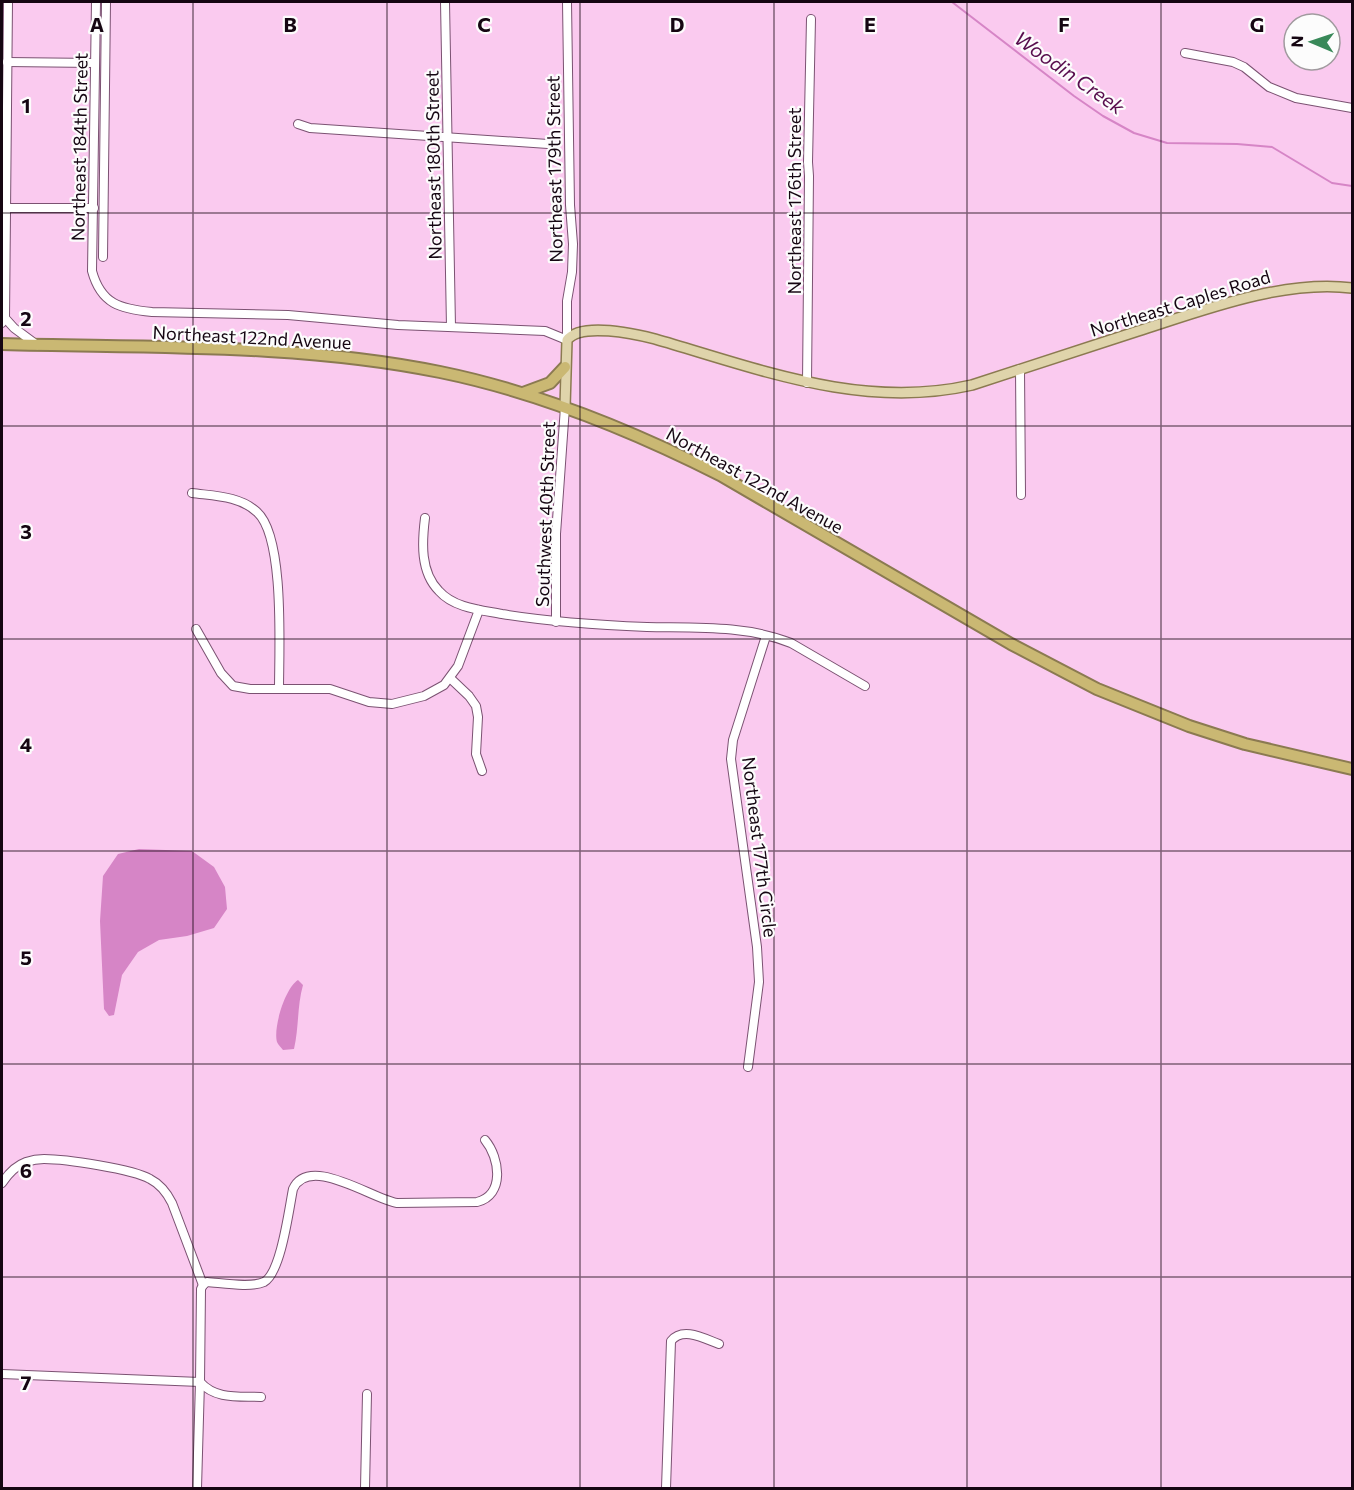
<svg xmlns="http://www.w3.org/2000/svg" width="1354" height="1490" font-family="Commissioner,sans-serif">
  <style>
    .water { fill: #d685c6 }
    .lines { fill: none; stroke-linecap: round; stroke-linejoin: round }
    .stream { stroke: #d685c6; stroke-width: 2 }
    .minor-casing { stroke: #7b5272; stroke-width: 10 }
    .major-casing { stroke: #8b7a51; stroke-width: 12 }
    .highway-casing { stroke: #8b7a51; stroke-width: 14 }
    .minor { stroke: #fff; stroke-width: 8 }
    .major { stroke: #dfd4ab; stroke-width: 9 }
    .highway { stroke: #cab873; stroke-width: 10 }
    .grid { fill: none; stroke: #150612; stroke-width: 1.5; stroke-opacity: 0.55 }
    .labels { text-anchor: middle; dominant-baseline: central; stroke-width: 4.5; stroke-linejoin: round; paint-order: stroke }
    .street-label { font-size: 18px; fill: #150612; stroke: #fcfcfc }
    .water-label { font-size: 20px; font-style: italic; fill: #580e4e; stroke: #fcfcfc }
    .grid-label { font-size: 20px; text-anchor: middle; font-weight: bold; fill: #150612; stroke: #fcfcfc; stroke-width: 4.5; stroke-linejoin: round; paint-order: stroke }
  </style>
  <rect width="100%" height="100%" fill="#facaef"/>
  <g class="water">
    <polygon points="139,849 192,851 214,867 225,887 227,909 214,928 187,936 159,940 138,952 122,975 114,1015 109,1016 104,1009 100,921 103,876 118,854"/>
    <path d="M298,980l5,5c-6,21 -4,43 -9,64l-11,1c-2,-3 -5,-5 -6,-8 -4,-14 8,-54 21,-62z"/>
  </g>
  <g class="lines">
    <polyline class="stream" points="952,2 1074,96 1103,116 1134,133 1167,143 1237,144 1272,147 1332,183 1352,186"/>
    <defs>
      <g id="minor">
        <path d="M96,2l-4,269c9,33 28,38 60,41l136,3 110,10 147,6 22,9v-39l5,-29 1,-28 -3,-39 -3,-203"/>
        <polyline points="445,2 451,327"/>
        <polyline points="1185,53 1233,62 1244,67 1269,87 1296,98 1352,108"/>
        <polyline points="7,62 95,63"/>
        <polyline points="298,124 310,128 548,144"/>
        <polyline points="6,208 94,208"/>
        <polyline points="103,257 106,2"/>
        <polyline points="5,318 14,328 37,345"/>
        <polyline points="2,323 5,318 8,2"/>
        <polyline points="1020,369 1021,495"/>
        <polyline points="807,383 809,176 808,162 811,19"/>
        <path d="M192,493c22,3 48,3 65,19 28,25 22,138 22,177"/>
        <path d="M425,518c-3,24 -5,54 14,73 15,17 42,19 63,23 49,8 96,11 145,13 47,1 99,-2 144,16l74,43"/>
        <polyline points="556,622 556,534 565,407"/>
        <polyline points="196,629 221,673 233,686 250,689 330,689 369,702 392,704 424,696 444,685 458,666 479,610"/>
        <polyline points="450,678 469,696 476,706 478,717 476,754 482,771"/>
        <polyline points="748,1067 759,982 757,947 731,759 733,740 766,636"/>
        <path d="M2,1183c6,-9 13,-17 24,-21 6,-2 12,-3 18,-3 21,0 89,10 106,20 10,5 17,14 22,24l31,82"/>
        <path d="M203,1285l4,-3c15,1 44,6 57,0 17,-9 25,-73 29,-93 16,-35 79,10 104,14l80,-1c28,-7 23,-44 8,-62"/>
        <path d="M2,1374l198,8c16,18 39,14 61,15"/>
        <polyline points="197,1488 200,1382 201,1289 203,1285"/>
        <polyline points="365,1488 367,1394"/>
        <path d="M666,1488l5,-147c12,-15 34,-2 48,3"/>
      </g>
      <path id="major" d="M565,407l2,-67c14,-18 68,-6 88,-1 104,30 207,71 317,46 56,-18 111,-36 166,-54 65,-21 147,-52 214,-43"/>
      <g id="highway">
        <path d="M2,344c143,4 297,-1 438,28 98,20 191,58 280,103l291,169 86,45 92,37 56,18 107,25"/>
        <polyline points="523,393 550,383 565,367"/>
      </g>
    </defs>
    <use href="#minor" class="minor-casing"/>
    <use href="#major" class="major-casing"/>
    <use href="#highway" class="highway-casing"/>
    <use href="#minor" class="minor"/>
    <use href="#major" class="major"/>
    <use href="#highway" class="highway"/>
  </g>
  <path class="grid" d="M193,2v1486M387,2v1486M580,2v1486M774,2v1486M967,2v1486M1161,2v1486M2,213h1350M2,426h1350M2,639h1350M2,851h1350M2,1064h1350M2,1277h1350"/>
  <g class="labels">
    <g class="street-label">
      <text transform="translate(79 147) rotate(-89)">Northeast 184th Street</text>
      <text transform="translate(433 165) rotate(-91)">Northeast 180th Street</text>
      <text transform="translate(554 169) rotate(-91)">Northeast 179th Street</text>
      <text transform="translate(794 201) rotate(-90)">Northeast 176th Street</text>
      <text transform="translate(1180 303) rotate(-17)">Northeast Caples Road</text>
      <text transform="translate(252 337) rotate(3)">Northeast 122nd Avenue</text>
      <text transform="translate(755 480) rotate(29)">Northeast 122nd Avenue</text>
      <text transform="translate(545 514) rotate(-88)">Southwest 40th Street</text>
      <text transform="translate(760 847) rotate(83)">Northeast 177th Circle</text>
    </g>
    <g class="water-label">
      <text transform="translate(1070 72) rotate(35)">Woodin Creek</text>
    </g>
  </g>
  <g class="grid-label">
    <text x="97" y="32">A</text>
    <text x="290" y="32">B</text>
    <text x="484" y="32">C</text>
    <text x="677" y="32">D</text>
    <text x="870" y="32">E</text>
    <text x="1064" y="32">F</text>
    <text x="1257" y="32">G</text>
    <text x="26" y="113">1</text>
    <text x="26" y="326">2</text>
    <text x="26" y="539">3</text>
    <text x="26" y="752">4</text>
    <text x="26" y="965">5</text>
    <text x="26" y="1178">6</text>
    <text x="26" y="1390">7</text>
  </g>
  <rect width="1354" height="1490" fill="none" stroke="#150612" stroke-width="6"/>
  <g transform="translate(1312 42) rotate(272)"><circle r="28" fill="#fcfcfc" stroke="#a09a9e" stroke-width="1.5"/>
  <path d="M0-4.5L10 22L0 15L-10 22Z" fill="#398959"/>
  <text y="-9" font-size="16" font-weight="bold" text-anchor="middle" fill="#150612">N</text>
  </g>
</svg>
